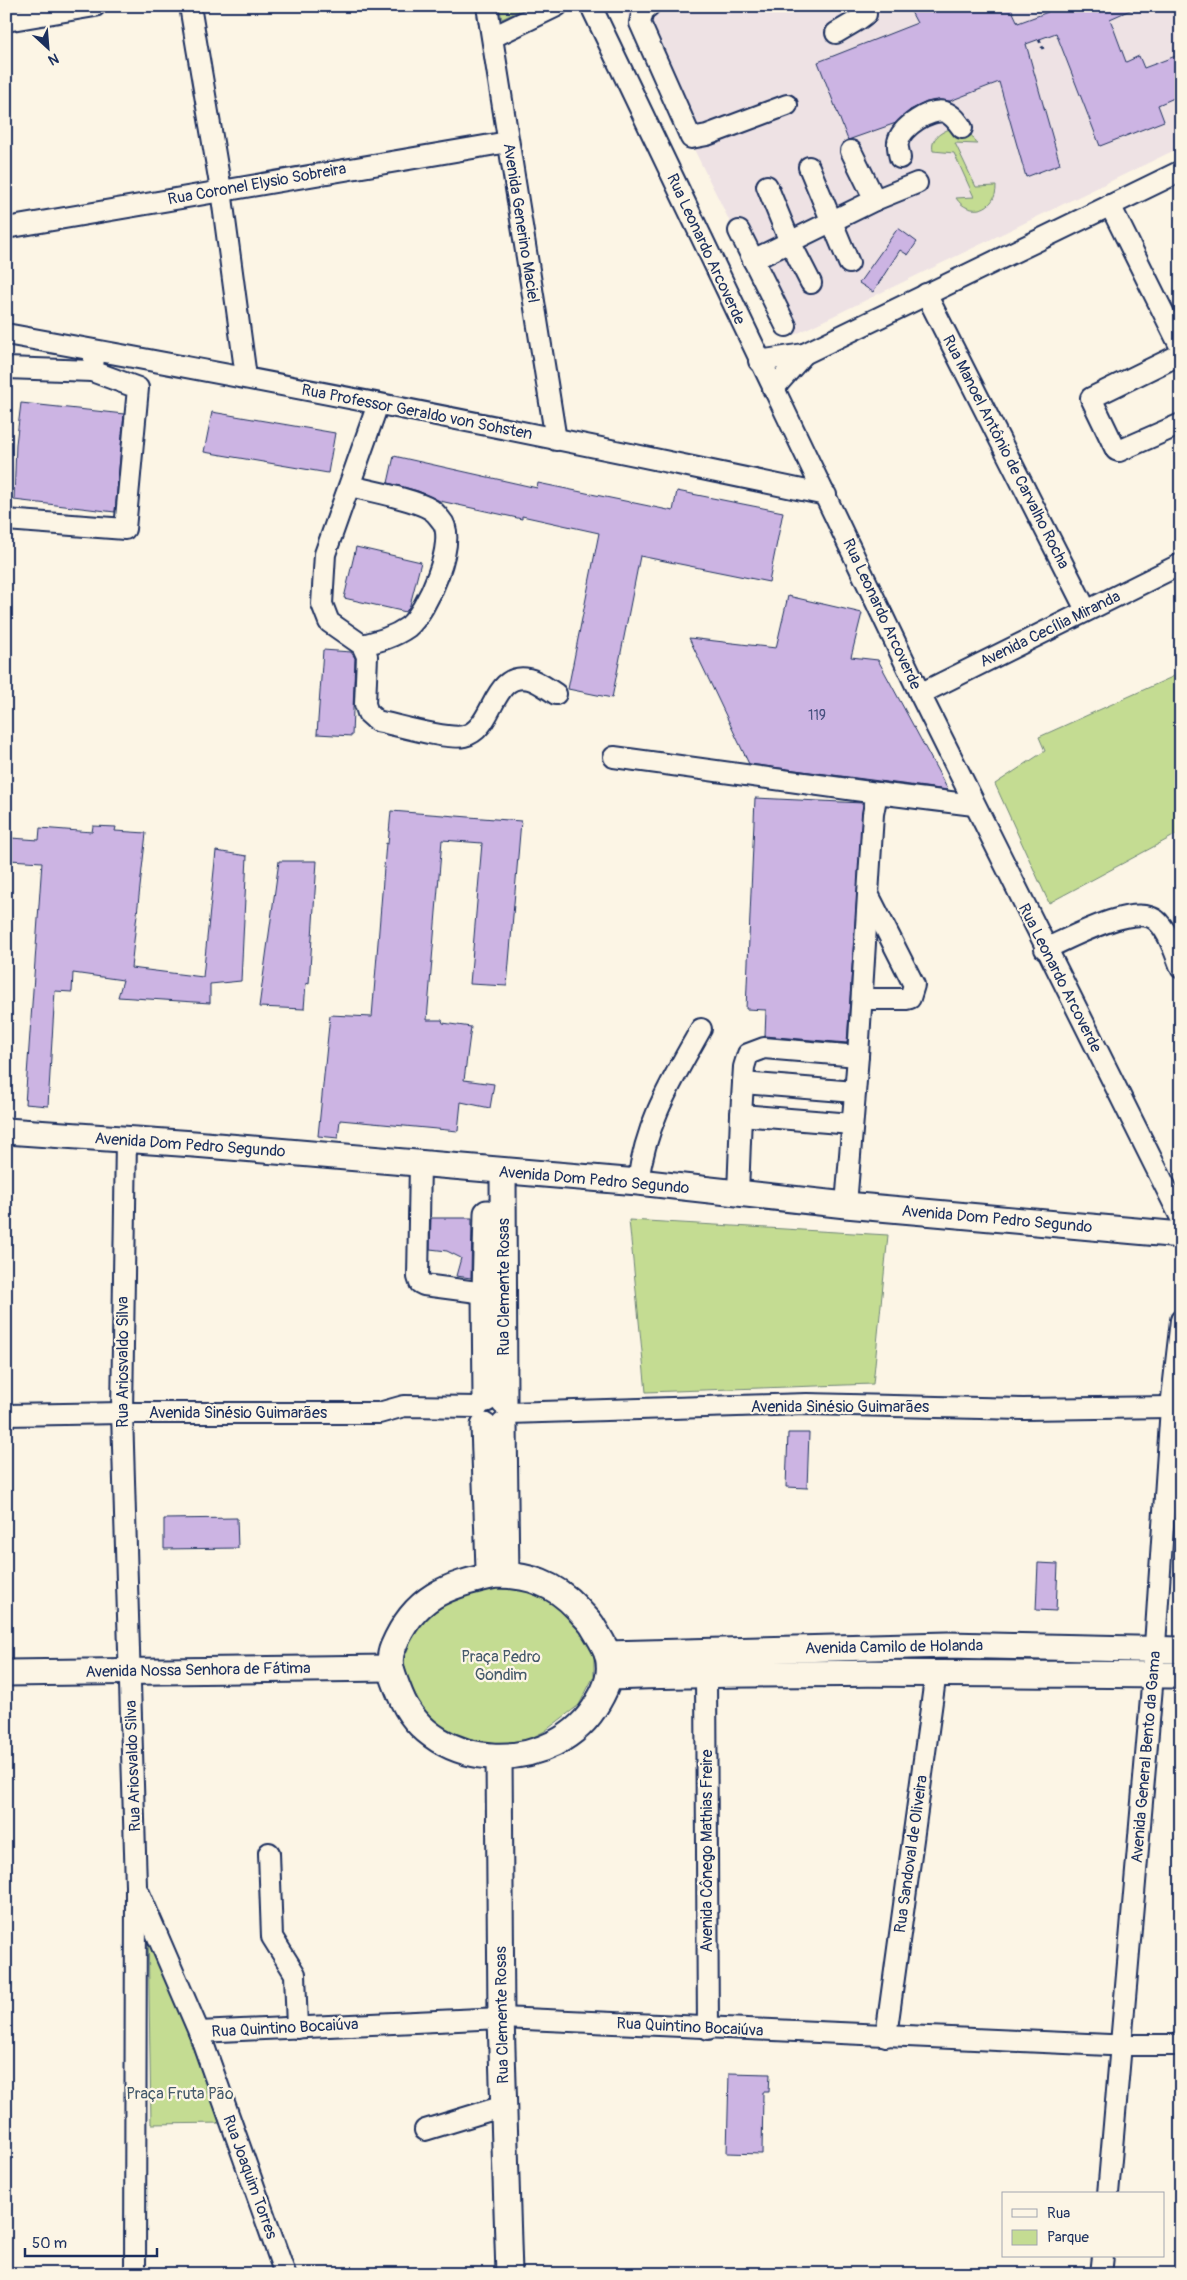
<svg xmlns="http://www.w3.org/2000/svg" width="1187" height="2280" font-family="Pangolin,sans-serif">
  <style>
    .built { fill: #eee2e4 }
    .green { fill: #c4dc92; stroke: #708678 }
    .building { fill: #ccb4e3; stroke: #1b2f5e }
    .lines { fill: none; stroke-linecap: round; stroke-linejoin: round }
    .minor-casing { stroke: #1b2f5e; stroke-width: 24 }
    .major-casing { stroke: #1b2f5e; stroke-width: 29 }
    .path { stroke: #1b2f5e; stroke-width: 3; stroke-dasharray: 4 4; stroke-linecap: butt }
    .minor { stroke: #fcf5e5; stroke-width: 20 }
    .major { stroke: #fcf5e5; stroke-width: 25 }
    .labels { text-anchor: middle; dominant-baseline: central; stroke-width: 4.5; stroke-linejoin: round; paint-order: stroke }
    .number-label { font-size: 14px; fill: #47507f }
    .street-label { font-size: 16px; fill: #1b2f5e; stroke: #fcf5e5 }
    .park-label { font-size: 16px; fill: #455a6b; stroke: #fcf5e5 }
  </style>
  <rect width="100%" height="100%" fill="#fcf5e5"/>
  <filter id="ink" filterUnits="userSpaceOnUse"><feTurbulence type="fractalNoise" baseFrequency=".02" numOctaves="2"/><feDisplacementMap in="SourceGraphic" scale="10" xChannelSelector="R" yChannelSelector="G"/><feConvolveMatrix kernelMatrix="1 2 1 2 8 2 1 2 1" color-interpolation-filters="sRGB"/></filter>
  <g filter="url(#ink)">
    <polygon class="built" points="623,6 1181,6 1181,147 794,335 789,335 785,333"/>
    <g class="green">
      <polygon points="499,6 528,6 502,19"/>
      <path d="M955,127c12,2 16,6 22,17l-22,-1 21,44 20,-1c1,24 -27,32 -40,12l18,-1 -20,-44 -21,-2c-3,-14 10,-20 22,-24z"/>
      <polygon points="1181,673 1181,832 1049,903 995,784 1045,751 1039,737"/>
      <polygon points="629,1220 888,1235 873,1384 646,1392"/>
      <polygon points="525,1585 562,1600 594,1648 594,1676 579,1705 545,1731 516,1746 476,1744 439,1731 410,1702 403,1661 413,1636 426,1618 446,1603 486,1588"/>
      <polygon points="148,1925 224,2123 151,2124"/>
    </g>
    <g class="building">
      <polygon points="908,6 1010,6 1018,23 1048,12 1046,6 1139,6 1110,19 1126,62 1139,56 1144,68 1181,54 1181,95 1158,105 1164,121 1100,146 1056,33 1026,44 1060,164 1026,177 999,82 950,101 939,100 927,102 910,110 896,123 848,140 818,62 917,23"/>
      <polygon points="898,228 917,242 908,255 900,250 873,292 859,283"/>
      <polygon points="21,403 124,414 115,512 14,500 16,444"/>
      <polygon points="212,412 335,433 328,473 204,452"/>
      <polygon points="394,456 537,488 538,483 673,511 677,491 783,512 769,582 640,556 612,698 568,689 599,533 522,516 522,519 440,501 418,491 388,483"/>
      <polygon points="356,547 421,562 410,605 406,612 344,598"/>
      <polygon points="788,596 862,613 851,657 878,660 948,790 749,764 689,638 776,648"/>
      <polygon points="323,650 351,652 355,658 352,736 317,734"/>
      <polygon points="755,798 863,803 847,1043 765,1036 766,1010 746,1009"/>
      <polygon points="391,811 521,821 507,986 470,984 482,843 442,840 427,1020 442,1020 443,1023 471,1027 464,1080 494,1084 490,1108 461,1102 458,1131 340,1120 338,1138 318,1136 330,1015 372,1017 386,843 388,844"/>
      <polygon points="93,826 116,827 115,831 146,833 131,968 203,977 216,851 247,856 241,981 210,984 210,1003 118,997 123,980 73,973 72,992 55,991 48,1106 25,1104 42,862 9,860 11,838 39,840 40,828 92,832"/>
      <polygon points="279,861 317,861 309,984 306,983 304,1009 259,1007"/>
      <polygon points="431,1218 472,1218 471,1278 456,1276 461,1258 447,1251 430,1249"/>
      <polygon points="788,1433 809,1433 807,1488 786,1487"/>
      <polygon points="237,1518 238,1548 164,1549 164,1519"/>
      <polygon points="1038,1563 1058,1564 1056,1611 1036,1610"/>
      <polygon points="729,2073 770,2074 769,2092 763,2092 762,2154 727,2153"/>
    </g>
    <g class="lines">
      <defs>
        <g id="minor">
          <polyline points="190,6 221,190 246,377"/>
          <polyline points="487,6 556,440"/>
          <polyline points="591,6 920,694 1181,1218"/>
          <polyline points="649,6 643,11 640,23 691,138 707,135 787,105"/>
          <polyline points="6,21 95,6"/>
          <polyline points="836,33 858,20 866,14 865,6"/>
          <polyline points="493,37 557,6"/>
          <polyline points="851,151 875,200"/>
          <path d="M900,158c-1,-5 -3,-12 -2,-16 3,-15 32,-34 47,-30 8,3 12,9 17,16"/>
          <polyline points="809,167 849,263"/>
          <polyline points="767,186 790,242 811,283"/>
          <polyline points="1110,205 1181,348"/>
          <polyline points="6,228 508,142"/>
          <polyline points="739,231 786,326"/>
          <polyline points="753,260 875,200 917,183"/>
          <polyline points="926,294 1086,610"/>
          <path d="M6,334c274,49 548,103 820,161"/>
          <polyline points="1181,354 1091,398 1116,450 1119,451 1181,424"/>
          <polyline points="759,361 804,354 1181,171"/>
          <polyline points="6,368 92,371 94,359"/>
          <polyline points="773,389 804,354"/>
          <path d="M378,404l-53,150 -3,50 7,18 33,23 5,11 -2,48 3,9 9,8c20,4 70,19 87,15 31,-7 27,-65 65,-57 9,2 19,10 27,15"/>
          <path d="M350,486c20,5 64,13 80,23 4,2 8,7 11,11 18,19 -15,93 -33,107 -14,10 -29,14 -46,18"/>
          <polyline points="6,520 125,529 138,388 92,371"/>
          <polyline points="920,694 1181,564"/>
          <polyline points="614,757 877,793"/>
          <path d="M1045,949c24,-10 94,-50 114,-26 11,12 16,30 22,45"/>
          <polyline points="862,999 906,999 910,998 914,985 868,894"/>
          <polyline points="743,1083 855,1092"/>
          <polyline points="741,1115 852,1124"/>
          <polyline points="126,1139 122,1413 136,1886 135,2274"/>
          <polyline points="420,1163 418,1277 420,1283 424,1285 485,1293"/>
          <path d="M638,1182c8,-61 34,-101 63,-153"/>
          <polyline points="738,1193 741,1115 744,1067 748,1054 764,1048 858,1056"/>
          <polyline points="846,1205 858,1056 873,814 877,793 974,805"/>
          <polyline points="509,1413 807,1404 1023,1409 1171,1407"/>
          <polyline points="6,1415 122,1413 379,1413 404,1406 478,1407"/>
          <polyline points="706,1674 708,2029"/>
          <polyline points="269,1853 272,1937 295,1974 297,2028"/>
          <polyline points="139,1893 199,2032 285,2274"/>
          <polyline points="199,2032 501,2018 1109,2045 1181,2045"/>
          <polyline points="886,2036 936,1672"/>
          <polyline points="425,2130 504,2106"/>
          <polyline points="1108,2194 1153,1675 1171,1407 1181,1320"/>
          <polyline points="1101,2274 1103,2256"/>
        </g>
        <g id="major">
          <polyline points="6,1131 194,1144 638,1182 846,1205 1181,1235"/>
          <polyline points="503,1172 504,1402"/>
          <polyline points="486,1399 485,1293 487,1213"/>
          <polyline points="504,1425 506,1575"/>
          <polyline points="484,1426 489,1569"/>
          <path d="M496,1575c33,0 59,9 81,33 5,6 11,11 15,17 5,9 14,21 16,31 4,17 -1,31 -10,46 -41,74 -166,73 -198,-8 -6,-16 -14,-30 -7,-47 21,-50 53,-62 103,-72z"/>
          <polyline points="608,1654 948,1645 1181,1650"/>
          <polyline points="6,1673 390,1668"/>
          <path d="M610,1677c190,-6 380,-3 571,-2"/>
          <polyline points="499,1757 501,2018 509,2274"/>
        </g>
      </defs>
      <use href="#minor" class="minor-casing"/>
      <use href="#major" class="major-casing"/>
      <polyline class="path" points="1039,39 1043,49"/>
      <use href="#minor" class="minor"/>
      <use href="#major" class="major"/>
    </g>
  </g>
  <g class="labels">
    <g class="number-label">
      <text x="817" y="715">119</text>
    </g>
    <g class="street-label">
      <text transform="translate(257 184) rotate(-10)">Rua Coronel Elysio Sobreira</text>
      <text transform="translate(521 223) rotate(81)">Avenida Generino Maciel</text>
      <text transform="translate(706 249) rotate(65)">Rua Leonardo Arcoverde</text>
      <text transform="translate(417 412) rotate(11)">Rua Professor Geraldo von Sohsten</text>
      <text transform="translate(1006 452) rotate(63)">Rua Manoel Antônio de Carvalho Rocha</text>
      <text transform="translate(882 614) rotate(65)">Rua Leonardo Arcoverde</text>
      <text transform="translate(1050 629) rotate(-26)">Avenida Cecília Miranda</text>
      <text transform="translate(1060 978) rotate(63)">Rua Leonardo Arcoverde</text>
      <text transform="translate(190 1145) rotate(4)">Avenida Dom Pedro Segundo</text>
      <text transform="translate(594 1180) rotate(5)">Avenida Dom Pedro Segundo</text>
      <text transform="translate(997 1219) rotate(5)">Avenida Dom Pedro Segundo</text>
      <text transform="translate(504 1287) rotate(-90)">Rua Clemente Rosas</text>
      <text transform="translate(123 1362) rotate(-90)">Rua Ariosvaldo Silva</text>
      <text x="840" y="1407">Avenida Sinésio Guimarães</text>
      <text x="238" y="1413">Avenida Sinésio Guimarães</text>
      <text transform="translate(894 1647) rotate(-1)">Avenida Camilo de Holanda</text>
      <text transform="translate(198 1670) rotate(-1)">Avenida Nossa Senhora de Fátima</text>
      <text transform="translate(1146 1757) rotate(-85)">Avenida General Bento da Gama</text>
      <text transform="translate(133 1766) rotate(-92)">Rua Ariosvaldo Silva</text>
      <text transform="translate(707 1851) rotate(-90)">Avenida Cônego Mathias Freire</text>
      <text transform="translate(911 1854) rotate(-82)">Rua Sandoval de Oliveira</text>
      <text transform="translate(502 2015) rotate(-91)">Rua Clemente Rosas</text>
      <text transform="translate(690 2027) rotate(3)">Rua Quintino Bocaiúva</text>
      <text transform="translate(285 2028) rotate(-3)">Rua Quintino Bocaiúva</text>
      <text transform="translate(250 2177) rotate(70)">Rua Joaquim Torres</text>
    </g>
    <g class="park-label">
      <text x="501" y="1657">Praça Pedro<tspan x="501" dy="18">Gondim</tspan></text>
      <text x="180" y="2094">Praça Fruta Pão</text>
    </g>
  </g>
  <rect width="1187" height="2280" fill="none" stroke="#fcf5e5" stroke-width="25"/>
  <rect x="12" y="12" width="1162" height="2255" fill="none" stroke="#1b2f5e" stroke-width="2" filter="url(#ink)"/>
  <rect x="1002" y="2192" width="162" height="65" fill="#fcf5e5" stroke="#a2a6af"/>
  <rect x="1012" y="2209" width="25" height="8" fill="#fcf5e5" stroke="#a2a6af"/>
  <text x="1047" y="2218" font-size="15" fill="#1b2f5e">Rua</text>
  <rect x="1012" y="2230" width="25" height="15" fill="#c4dc92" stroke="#a2a6af"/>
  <text x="1047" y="2242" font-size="15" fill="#1b2f5e">Parque</text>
  <g transform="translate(48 48) rotate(154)" stroke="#fcf5e5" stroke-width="4" paint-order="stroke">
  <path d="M0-4L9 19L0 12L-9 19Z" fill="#1b2f5e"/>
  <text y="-8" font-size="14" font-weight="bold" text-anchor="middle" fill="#1b2f5e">N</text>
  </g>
  <path d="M25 2248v8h132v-8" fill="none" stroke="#1b2f5e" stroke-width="2.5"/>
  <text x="32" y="2248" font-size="15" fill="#1b2f5e" stroke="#fcf5e5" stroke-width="4" paint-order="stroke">50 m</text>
</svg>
